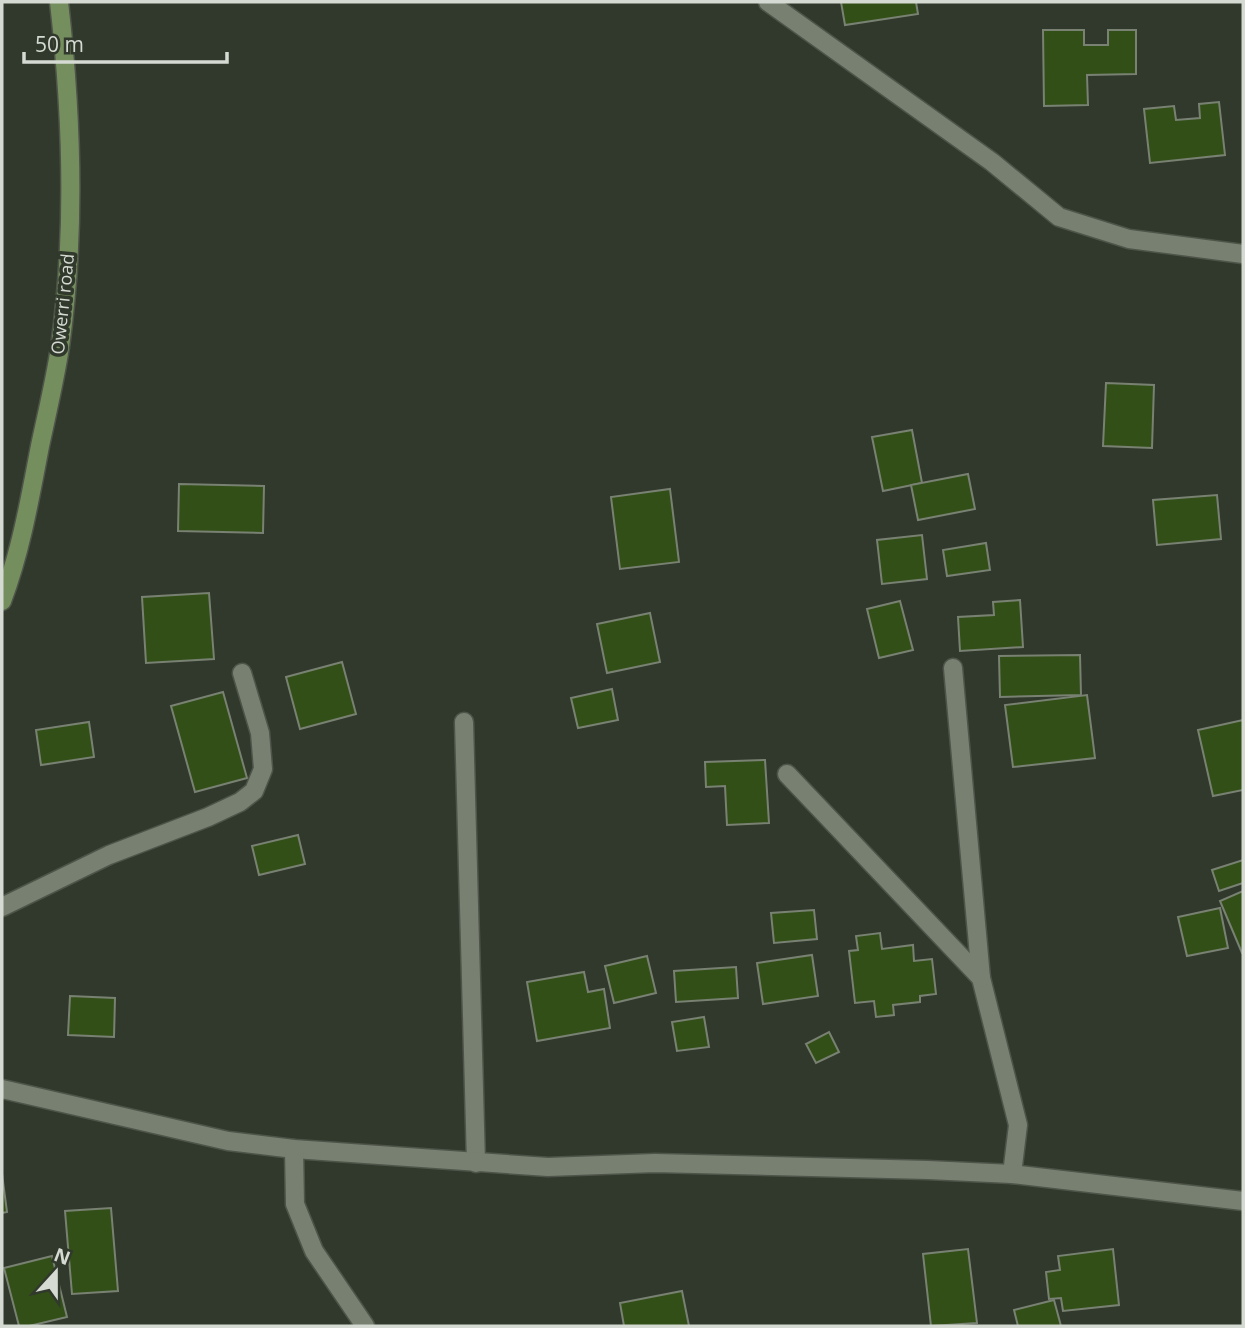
<svg xmlns="http://www.w3.org/2000/svg" width="1245" height="1328" font-family="'Open Sans',sans-serif">
  <style>
    .building { fill: #334f18; stroke: #788172; stroke-width: 2 }
    .lines { fill: none; stroke-linecap: round; stroke-linejoin: round }
    .street-casing { stroke: #4e5449; stroke-width: 21 }
    .secondary-casing { stroke: #4e5449; stroke-width: 21 }
    .street { stroke: #778071; stroke-width: 18 }
    .secondary { stroke: #758e5e; stroke-width: 18 }
    .labels { text-anchor: middle; dominant-baseline: central; stroke-width: 7; stroke-linejoin: round; paint-order: stroke }
    .street-label { font-size: 18px; fill: #d5dad2; stroke: #31392c }
  </style>
  <rect width="100%" height="100%" fill="#31392c"/>
  <g class="building">
    <polygon points="841,2 916,2 918,14 845,25"/>
    <polygon points="1043,30 1084,30 1084,45 1108,45 1108,30 1136,30 1136,74 1087,75 1088,105 1044,106"/>
    <polygon points="1219,102 1225,155 1150,163 1144,109 1174,106 1176,120 1200,118 1199,104"/>
    <polygon points="1106,383 1154,385 1152,448 1103,446"/>
    <polygon points="912,430 922,483 883,491 872,437"/>
    <polygon points="968,474 975,509 918,520 911,485"/>
    <polygon points="179,484 264,486 263,533 178,531"/>
    <polygon points="670,489 679,562 620,569 611,497"/>
    <polygon points="1217,495 1221,539 1157,545 1153,500"/>
    <polygon points="922,535 927,579 882,584 877,540"/>
    <polygon points="986,543 990,570 947,576 943,550"/>
    <polygon points="209,593 214,659 146,663 142,597"/>
    <polygon points="1020,600 1023,647 960,651 958,617 994,615 993,602"/>
    <polygon points="900,601 913,650 879,658 867,609"/>
    <polygon points="650,613 660,662 607,673 597,624"/>
    <polygon points="1080,655 1081,695 1000,697 999,656"/>
    <polygon points="342,662 356,714 300,729 286,677"/>
    <polygon points="612,689 618,720 578,728 571,698"/>
    <polygon points="223,692 247,778 195,792 171,706"/>
    <polygon points="1087,695 1095,758 1013,767 1005,705"/>
    <polygon points="1243,720 1243,790 1213,796 1198,730"/>
    <polygon points="89,722 94,757 41,765 36,730"/>
    <polygon points="765,760 769,823 727,825 725,786 706,787 705,762"/>
    <polygon points="298,835 305,864 259,875 252,846"/>
    <polygon points="1243,860 1243,883 1219,891 1212,870"/>
    <polygon points="1243,891 1243,953 1242,953 1220,901"/>
    <polygon points="1220,908 1228,948 1187,956 1178,917"/>
    <polygon points="814,910 817,939 774,943 771,913"/>
    <polygon points="880,933 882,949 913,945 914,961 932,959 936,994 920,996 920,1002 893,1005 894,1015 876,1017 874,1001 855,1003 849,951 858,950 856,936"/>
    <polygon points="812,955 818,996 763,1004 757,963"/>
    <polygon points="647,956 656,993 614,1003 605,966"/>
    <polygon points="736,967 738,998 676,1002 674,971"/>
    <polygon points="584,972 588,992 604,989 610,1028 537,1041 527,982"/>
    <polygon points="70,996 115,998 114,1037 68,1035"/>
    <polygon points="704,1017 709,1047 677,1051 672,1022"/>
    <polygon points="829,1032 839,1052 816,1063 806,1044"/>
    <polygon points="2,1174 7,1212 2,1213"/>
    <polygon points="111,1208 118,1291 72,1294 65,1211"/>
    <polygon points="968,1249 977,1323 931,1326 923,1254"/>
    <polygon points="1113,1249 1119,1305 1063,1311 1061,1298 1049,1299 1046,1272 1060,1270 1058,1256"/>
    <polygon points="52,1256 67,1317 29,1326 19,1326 4,1268"/>
    <polygon points="682,1291 689,1326 624,1326 620,1303"/>
    <polygon points="1054,1300 1061,1326 1018,1326 1014,1310"/>
  </g>
  <g class="lines">
    <defs>
      <g id="street">
        <polyline points="768,2 992,162 1059,217 1129,239 1243,254"/>
        <polyline points="953,668 981,978 1018,1125 1012,1174"/>
        <polyline points="464,722 476,1163"/>
        <polyline points="787,774 981,978"/>
        <polyline points="2,907 109,855 208,817 240,802 254,791 263,769 260,733 242,673"/>
        <polyline points="2,1089 228,1141 294,1149 548,1167 655,1163 928,1170 1012,1174 1243,1201"/>
        <polyline points="294,1149 295,1204 314,1251 365,1326"/>
      </g>
      <path id="secondary" d="M2,601c19,-50 28,-103 38,-155 7,-33 15,-66 20,-99 16,-114 12,-232 -1,-345"/>
    </defs>
    <use href="#street" class="street-casing"/>
    <use href="#secondary" class="secondary-casing"/>
    <use href="#street" class="street"/>
    <use href="#secondary" class="secondary"/>
  </g>
  <g class="labels">
    <g class="street-label">
      <text transform="translate(62 304) rotate(-84)">Owerri road</text>
    </g>
  </g>
  <rect width="1245" height="1328" fill="none" stroke="#d5dad2" stroke-width="7"/>
  <g transform="translate(56 1272) rotate(21)" stroke="#31392c" stroke-width="5" paint-order="stroke">
  <path d="M0-5L12 26L0 18L-12 26Z" fill="#d5dad2"/>
  <text y="-10" font-size="19" font-weight="bold" text-anchor="middle" fill="#d5dad2">N</text>
  </g>
  <path d="M24 52v10h203v-10" fill="none" stroke="#d5dad2" stroke-width="3.5"/>
  <text x="35" y="52" font-size="21" fill="#d5dad2" stroke="#31392c" stroke-width="5" paint-order="stroke">50 m</text>
</svg>
